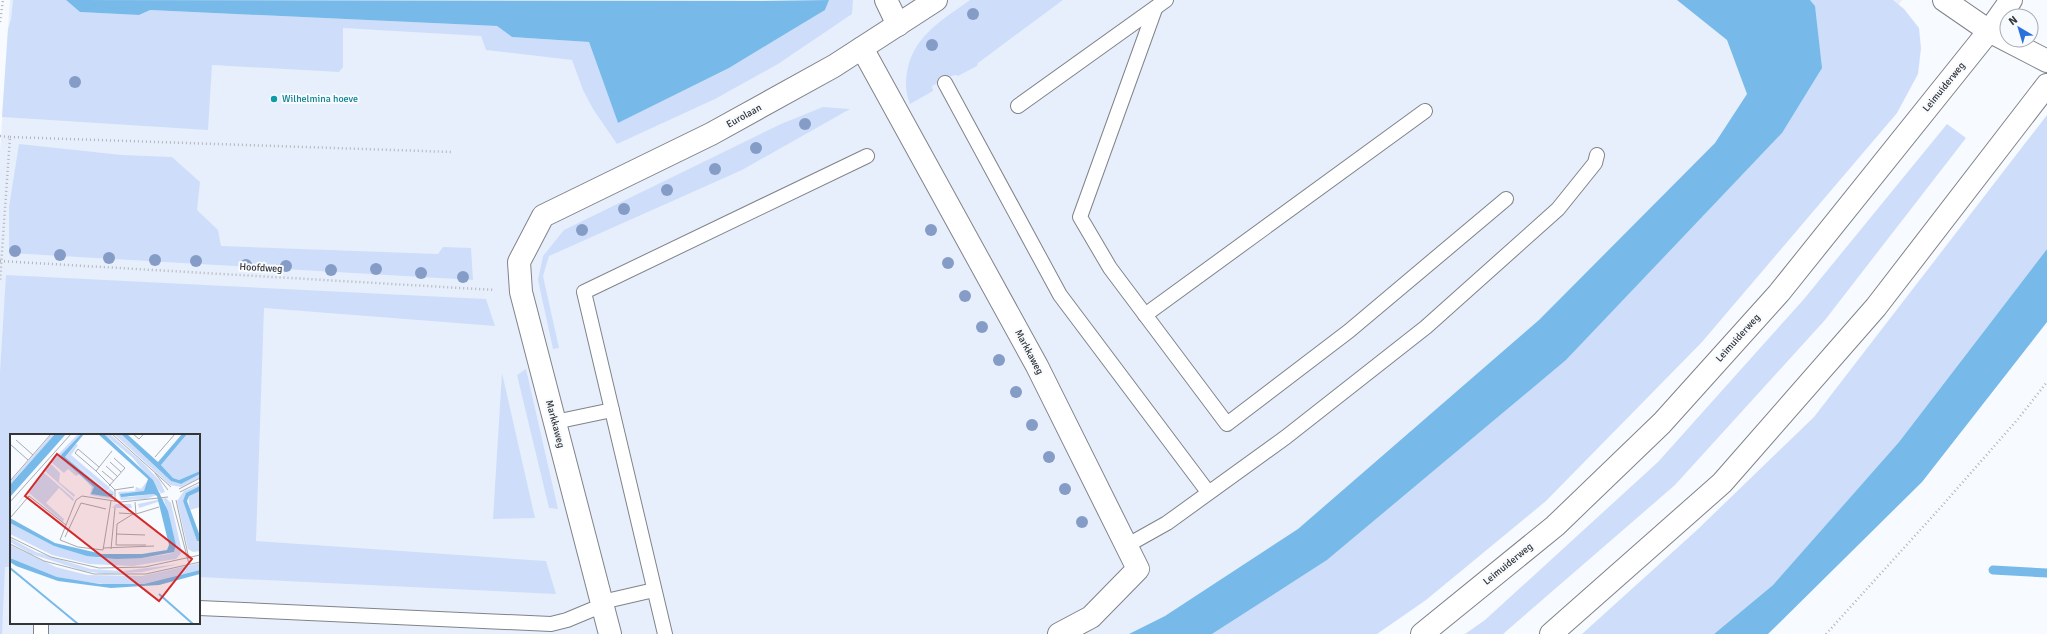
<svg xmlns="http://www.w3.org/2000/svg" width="2047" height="634" font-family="Signika,sans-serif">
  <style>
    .built { fill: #e7effc; fill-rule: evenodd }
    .green { fill: #cedefa }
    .water { fill: #77bae9 }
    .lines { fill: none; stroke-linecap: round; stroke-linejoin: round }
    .stream { stroke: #77bae9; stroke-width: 9 }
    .lane-casing { stroke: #808389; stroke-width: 16 }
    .street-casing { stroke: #808389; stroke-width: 24 }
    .secondary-casing { stroke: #808389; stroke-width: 24 }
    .primary-casing { stroke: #808389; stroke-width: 24 }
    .path { stroke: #b2b5b8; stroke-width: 2.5; stroke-dasharray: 1 3; stroke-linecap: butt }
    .lane { stroke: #fff; stroke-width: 14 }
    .street { stroke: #fff; stroke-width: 22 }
    .secondary { stroke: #fff; stroke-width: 22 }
    .primary { stroke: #fff; stroke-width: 22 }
    .tree { fill: #859dc6 }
    .culture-dot { fill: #0f9aa8; stroke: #f7fafe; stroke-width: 1.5 }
    .labels { text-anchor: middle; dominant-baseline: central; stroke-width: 4; stroke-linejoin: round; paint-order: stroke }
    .street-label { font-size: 10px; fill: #333537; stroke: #f7fafe }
    .culture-label { font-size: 10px; fill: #0d838f; stroke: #f7fafe; text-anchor: start }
    .inset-river { fill: none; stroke: #77bae9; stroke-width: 2 }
    .inset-road { fill: none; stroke: #a9abae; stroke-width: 1 }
    .view { fill: #d62828; fill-opacity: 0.15; stroke: #d62828; stroke-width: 2 }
    .inset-edge { fill: none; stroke: #333537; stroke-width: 2 }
  </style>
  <rect width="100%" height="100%" fill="#f7fafe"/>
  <path class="built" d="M10,0h1892l-125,174 -511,460h-1266v-482zM11,435h188v188h-188z"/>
  <g class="green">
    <polygon points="13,0 66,0 80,12 139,15 149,10 497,26 512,37 589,42 618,123 729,68 825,10 829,0 853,0 852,14 778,64 715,99 617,144 593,109 583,90 572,60 486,50 481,36 343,28 343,67 339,72 212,65 208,130 2,117 8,29 11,19"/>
    <path d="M970,0h93l-85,63 -1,3 -19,10 -2,-1c-8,1 -16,7 -24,11l1,5 -23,13c-5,-13 -5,-24 -2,-37 8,-33 36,-48 62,-67z"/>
    <polygon points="1810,0 1893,0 1904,9 1919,28 1921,48 1918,74 1897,113 1702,342 1546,501 1426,600 1377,634 1212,634 1327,560 1566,360 1782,133 1815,6"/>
    <polygon points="823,107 850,109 742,170 549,256 543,276 559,348 553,349 538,280 543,256 564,230 781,124"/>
    <polygon points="2047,115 2047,249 1899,442 1773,585 1714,634 1582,634 1697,530 1814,417"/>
    <polygon points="1947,124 1966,138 1825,320 1675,485 1503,634 1465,634 1485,620 1658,462 1804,299"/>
    <polygon points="19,144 122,155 172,157 200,182 197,210 218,230 221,246 438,254 443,247 471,248 473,280 9,253 9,207"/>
    <polygon points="6,275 486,299 495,326 264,308 256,541 546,561 556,594 199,577 199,435 11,435 11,567 5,567 2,634 0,634 0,372"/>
    <polygon points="526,369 558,509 549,508 517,375"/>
    <polygon points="502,373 535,518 493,519"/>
  </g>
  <g class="water">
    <polygon points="66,0 763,1 829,0 825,10 729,68 618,123 589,42 512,37 497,26 150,10 139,15 80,12"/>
    <polygon points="1677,0 1810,0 1815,6 1822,68 1782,133 1566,360 1327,560 1212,634 1129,634 1165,616 1298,529 1539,320 1715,143 1747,94 1727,40"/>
    <polygon points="2047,249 2047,322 1922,482 1768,634 1714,634 1773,585 1899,442"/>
  </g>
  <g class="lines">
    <polyline class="stream" points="1993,570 2047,573"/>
    <defs>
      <g id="lane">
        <polyline points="1155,9 1080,217 1110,268 1227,424 1349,331 1506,199"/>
        <polyline points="945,83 1060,295 1208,492"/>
        <polyline points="1018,106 1166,0"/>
        <polyline points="1145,315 1425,111"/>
        <polyline points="555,422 612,410"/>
        <polyline points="1126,546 1167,523 1286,437 1426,327 1558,209 1595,163 1597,155"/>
        <polyline points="602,602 654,590"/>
        <polyline points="199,608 551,624 567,620 603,605"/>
        <polyline points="41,634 41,623"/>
        <polyline points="665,634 584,292 867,156"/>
      </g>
      <g id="street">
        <polyline points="886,0 898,25"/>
        <polyline points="862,48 1037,366 1138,569 1091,617 1059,634"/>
        <polyline points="610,634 521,292 519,262 543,216 711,134 834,66 936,0"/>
      </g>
      <polyline id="secondary" points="1944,0 1989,31 2047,61"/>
      <g id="primary">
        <polyline points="1422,634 1555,526 1662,423 1779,293 1989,31 2011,0"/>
        <polyline points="1551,634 1722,483 1876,307 2047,85"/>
      </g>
    </defs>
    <use href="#lane" class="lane-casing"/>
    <use href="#street" class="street-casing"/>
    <use href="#secondary" class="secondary-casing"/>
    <use href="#primary" class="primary-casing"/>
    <g class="path">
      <polyline points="0,22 3,0"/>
      <polyline points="0,136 10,137 0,281"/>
      <polyline points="10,137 452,152"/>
      <polyline points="0,261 495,290"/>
      <polyline points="1826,634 1941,507 2018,419 2047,382"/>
    </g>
    <use href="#lane" class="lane"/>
    <use href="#street" class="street"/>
    <use href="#secondary" class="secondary"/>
    <use href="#primary" class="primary"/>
  </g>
  <g class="tree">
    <circle cx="973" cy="14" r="6"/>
    <circle cx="932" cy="45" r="6"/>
    <circle cx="75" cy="82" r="6"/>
    <circle cx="805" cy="124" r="6"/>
    <circle cx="756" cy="148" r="6"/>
    <circle cx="715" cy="169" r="6"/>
    <circle cx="667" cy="190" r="6"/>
    <circle cx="624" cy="209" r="6"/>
    <circle cx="582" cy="230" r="6"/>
    <circle cx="931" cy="230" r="6"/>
    <circle cx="15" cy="251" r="6"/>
    <circle cx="60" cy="255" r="6"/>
    <circle cx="109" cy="258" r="6"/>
    <circle cx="155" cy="260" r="6"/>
    <circle cx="196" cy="261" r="6"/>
    <circle cx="948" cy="263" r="6"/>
    <circle cx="246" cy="265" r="6"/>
    <circle cx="286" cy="266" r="6"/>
    <circle cx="376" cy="269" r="6"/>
    <circle cx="331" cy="270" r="6"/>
    <circle cx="421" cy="273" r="6"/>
    <circle cx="463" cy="277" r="6"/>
    <circle cx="965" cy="296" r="6"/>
    <circle cx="982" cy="327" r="6"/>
    <circle cx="999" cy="360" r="6"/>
    <circle cx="1016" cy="392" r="6"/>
    <circle cx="1032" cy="425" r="6"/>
    <circle cx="1049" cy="457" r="6"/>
    <circle cx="1065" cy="489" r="6"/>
    <circle cx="1082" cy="522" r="6"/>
  </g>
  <circle class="culture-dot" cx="274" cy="99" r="4"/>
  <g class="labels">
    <g class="street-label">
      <text transform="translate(1944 87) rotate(-51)">Leimuiderweg</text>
      <text transform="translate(744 116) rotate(-29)">Eurolaan</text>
      <text transform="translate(261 268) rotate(3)">Hoofdweg</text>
      <text transform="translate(1738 338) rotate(-48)">Leimuiderweg</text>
      <text transform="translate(1029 352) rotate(62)">Markkaweg</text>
      <text transform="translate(555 424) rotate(75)">Markkaweg</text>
      <text transform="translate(1508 564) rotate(-39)">Leimuiderweg</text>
    </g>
    <g class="culture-label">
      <text x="282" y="99">Wilhelmina hoeve</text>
    </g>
  </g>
  <g transform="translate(10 434)">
    <rect width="190" height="190" fill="#f7fafe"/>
    <path d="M42,0h3l-45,51v-3zM68,0h3l-20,21 5,7 28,25 -2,7 20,2v-2l-5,-1 -42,-36 11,-13 2,1 -7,10 39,33 -3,3 -40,-35 40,36 3,-3 4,3 -1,7 -23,-4 2,-8 -13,-13 -3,2 -8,-7 -4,4 -13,-11zM94,0h6l33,29 17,18 5,11 -19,7 -25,1 -3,-8 17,-1 1,-4 5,2 8,-10 -3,10 -4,4 -21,1 8,3 32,-4 -28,-35zM104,0h7l50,47 10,3 19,-10v4l-19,9 -11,-2zM177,0h10l3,4v33l-21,9 -6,-2 -12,-13zM41,30l9,9 -1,9 16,13 -1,2 -29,-26zM33,38l31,27 -1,2 -14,-13 -13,15 18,16 -1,3 -35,-30 -18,21zM190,50v3l-14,7 -3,7 14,40h3v10l-7,1 -5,-3 -11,-48 7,-10zM190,56v17l-10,3 -2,-14zM156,64l5,5 11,49 -6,7 -43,7 -44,-2 -37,-9 -42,-21v-11l44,23 46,12h42l26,-4 6,-2 2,-7 -12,-45 -25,8 -1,-4zM106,70h15l1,4h-20zM0,104l26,14 55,17 32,2 56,-7 -37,8 -37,2 -21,-3 -53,-17 -21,-12zM0,111l46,22 31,8 55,1 58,-13v7l-56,14 -32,1 -34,-4 -21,-4 -47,-19z" fill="#cedefa"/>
    <path d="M45,0h11l-56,63v-12zM71,0h3l-19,23 42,36 6,1 -2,3 -20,-3 3,-7 -32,-28 -1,-4zM88,0h6l49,46 15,31 8,34 -2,7 -32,6 -26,1 -29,-3 -33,-10 -44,-23v-5l45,25 47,11h40l25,-4 2,-5 -12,-49 -3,-2 -33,3 -1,-3 24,-3 4,-12zM111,0h6l31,28 24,-28h5l-26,31 12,13 6,2 21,-9v3l-19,10 -10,-3zM190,52v5l-11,5 -2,5 13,35v5h-3l-14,-40 3,-8zM0,124l47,19 43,7h44l56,-14v4l-41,11 -48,3 -53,-7 -42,-15 -6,-4z" fill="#77bae9"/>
    <path class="inset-river" d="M0,134l68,56M149,160l34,30"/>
    <path class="inset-road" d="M102,0l59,53M123,0l6,5 5,-5M6,6l17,15M0,10l18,16M102,17l-16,20 19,19v12M145,23l20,-23M100,28l11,10M96,32l12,11M86,37l-21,-18 3,-4 21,18M92,37l12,10M145,39l13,17M0,47l41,-47M99,52l16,-18 -11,-10M169,55l21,-11M104,56l20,-3M170,58l20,-10M162,66l17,64M166,66l13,59M101,67l-8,49 -25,-3 -18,-7 16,-40 6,-4 39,6 47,-5M0,68l61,-68M109,79l17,1 -1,-12M123,80l-16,10 -1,21h30M126,80l23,-7M1,83l18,-21 37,29M106,100l29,1M0,103l41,20 48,11 46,-1 55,-12M55,103l16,-34 25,6M0,110l34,17 50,13h52l54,-12M93,114l51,-2M101,115l4,-41"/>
    <path class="view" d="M47,20l135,105 -33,42 -134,-105z"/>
    <rect width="190" height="190" class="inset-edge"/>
  </g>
  <g transform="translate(2019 28) rotate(322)"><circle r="19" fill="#f7fafe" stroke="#a9abae"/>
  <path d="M0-3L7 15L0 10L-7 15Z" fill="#2a70dc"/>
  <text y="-6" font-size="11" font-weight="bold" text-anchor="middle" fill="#333537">N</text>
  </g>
</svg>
